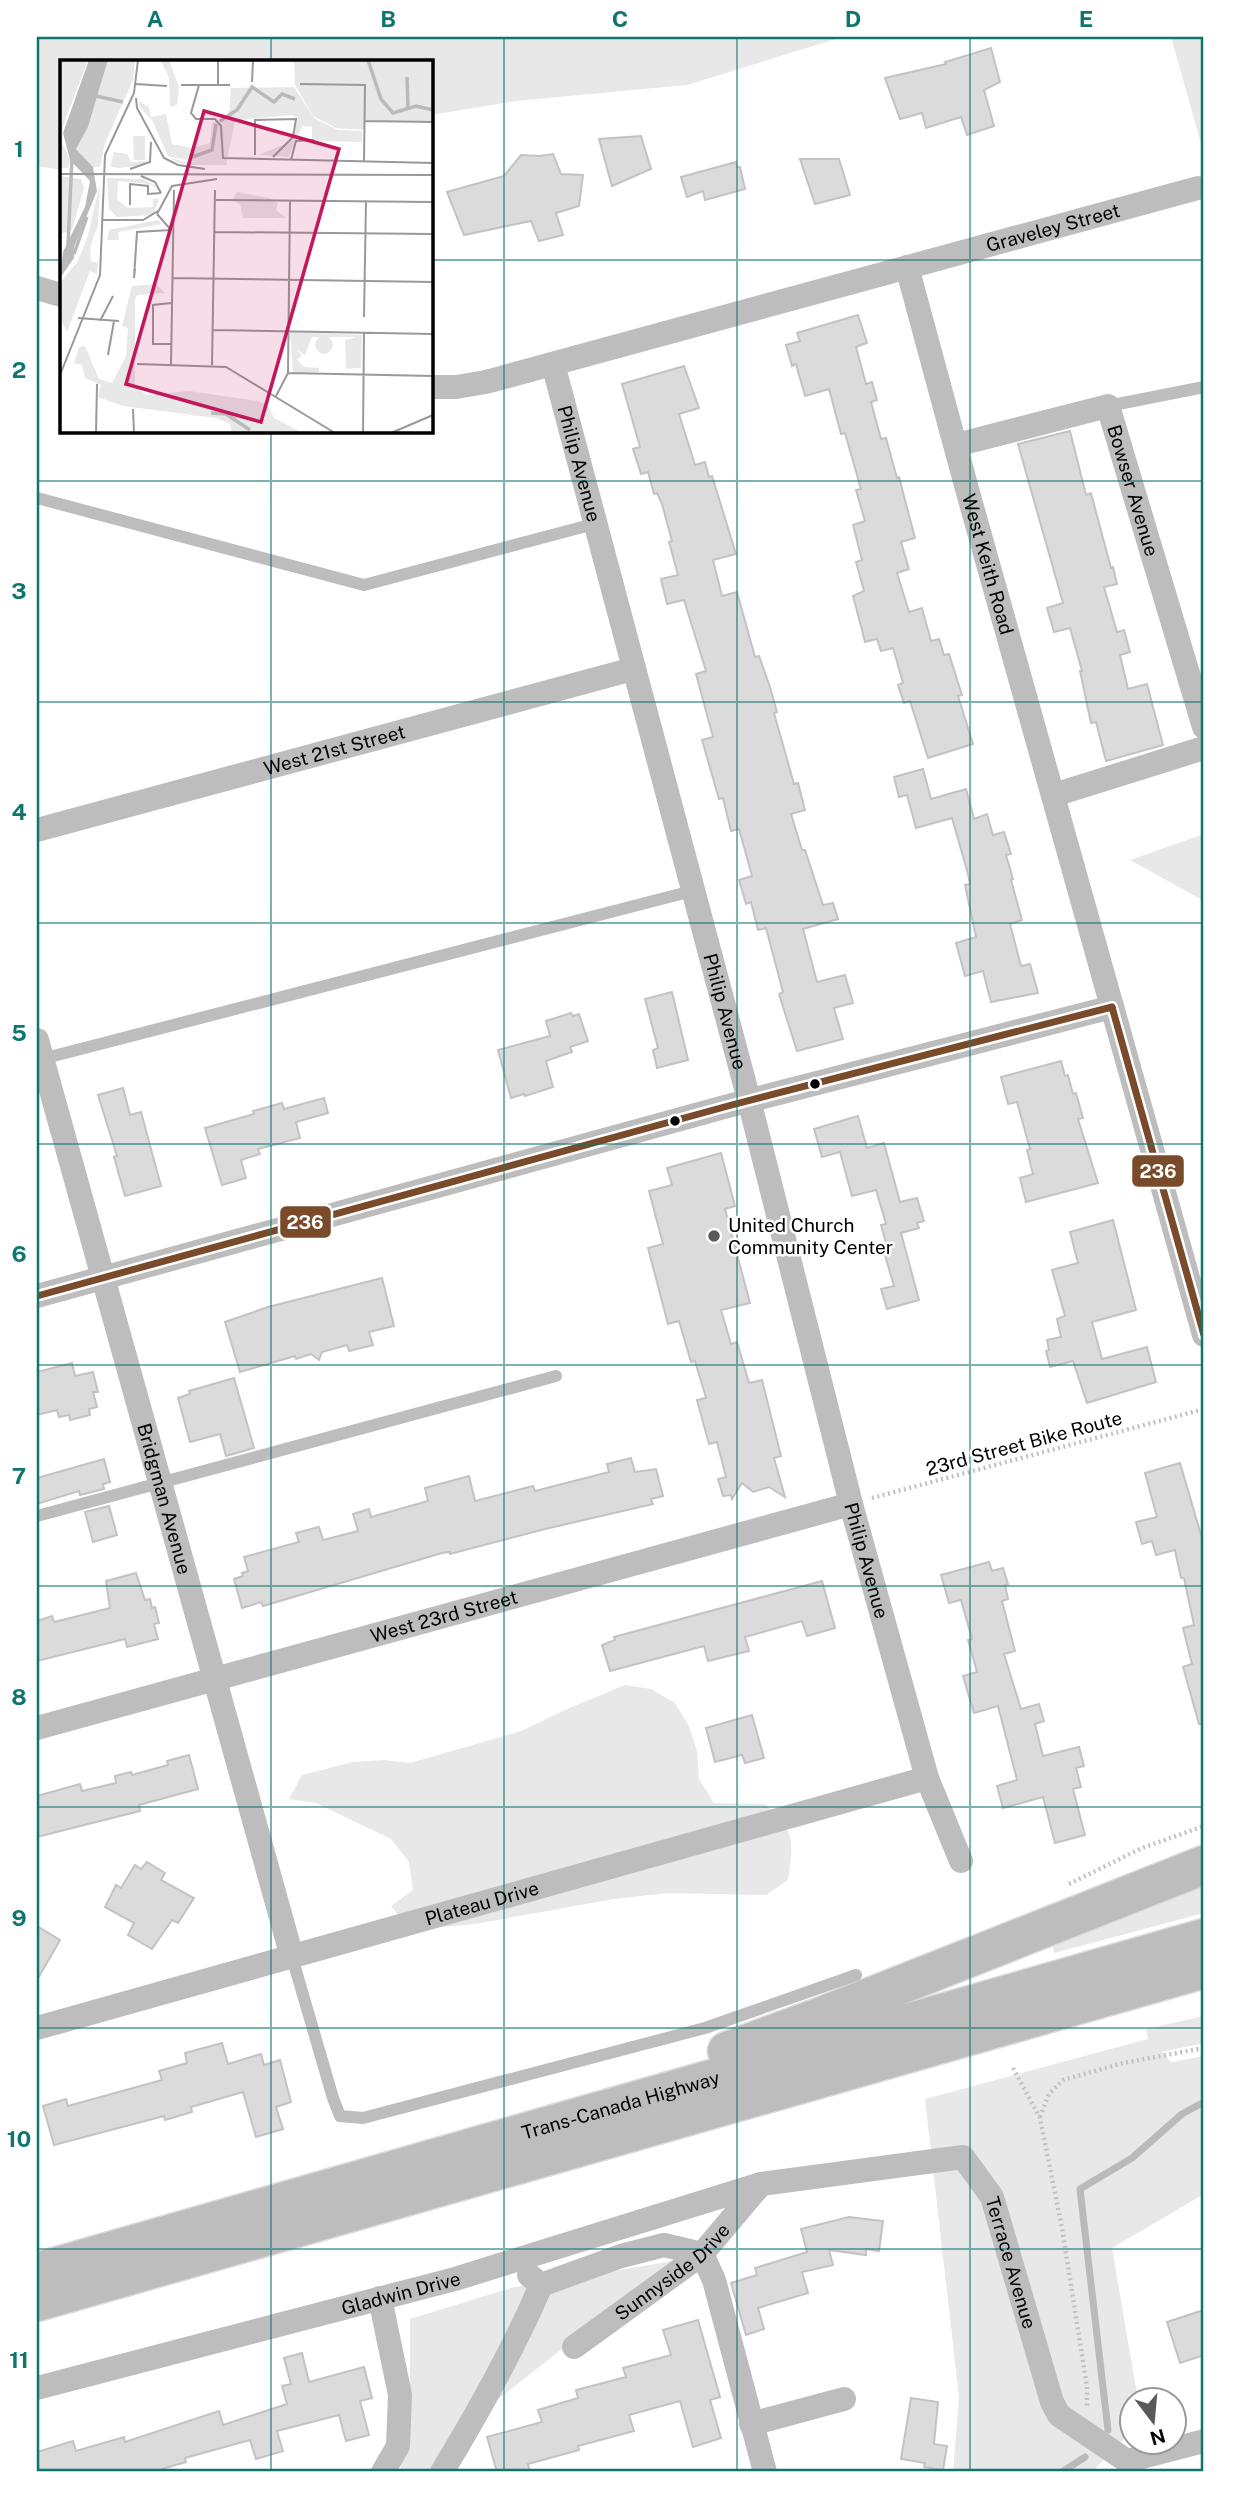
<svg xmlns="http://www.w3.org/2000/svg" width="1241" height="2509" font-family="'Public Sans',sans-serif">
  <style>
    .green { fill: #e8e8e8 }
    .lines { fill: none; stroke-linecap: round; stroke-linejoin: round }
    .stream { stroke: #bababa; stroke-width: 7 }
    .building { fill: #dbdbdb; stroke: #c3c3c3; stroke-width: 2 }
    .highway-casing { stroke: #dbdbdb; stroke-width: 41 }
    .path { stroke: #c2c2c2; stroke-width: 4.5; stroke-dasharray: 2 3.5; stroke-linecap: butt }
    .lane { stroke: #bdbdbd; stroke-width: 12 }
    .street { stroke: #bdbdbd; stroke-width: 24 }
    .highway { stroke: #bdbdbd; stroke-width: 38 }
    .bus-1-casing { stroke: #fff; stroke-width: 12 }
    .bus-1 { stroke: #7a4b2a; stroke-width: 7 }
    .grid { fill: none; stroke: #0f766e; stroke-width: 2; stroke-opacity: 0.55 }
    .bus-dot { fill: #000; stroke: #fff; stroke-width: 2.5 }
    .poi-dot { fill: #595959; stroke: #fff; stroke-width: 2.5 }
    .labels { text-anchor: middle; dominant-baseline: central; stroke-width: 5; stroke-linejoin: round; paint-order: stroke }
    .street-label { font-size: 19px; fill: #000; stroke: #fff }
    .poi-label { font-size: 19px; fill: #000; stroke: #fff; text-anchor: start }
    .inset-river { fill: none; stroke: #bababa; stroke-width: 3.5 }
    .inset-road { fill: none; stroke: #999; stroke-width: 2 }
    .view { fill: #c2185b; fill-opacity: 0.15; stroke: #c2185b; stroke-width: 3.5 }
    .inset-edge { fill: none; stroke: #000; stroke-width: 3.5 }
    .line-badge { stroke: #fff; stroke-width: 2.5 }
    .badge-label { font-size: 19px; text-anchor: middle; font-weight: bold; fill: #fff }
    .neatline { fill: none; stroke: #0f766e; stroke-width: 2.5 }
    .grid-label { font-size: 23px; text-anchor: middle; font-weight: bold; fill: #0f766e }
  </style>
  <rect width="100%" height="100%" fill="#fff"/>
  <g class="green">
    <polygon points="37,37 842,37 687,85 516,101 431,115 430,61 61,61 61,170 37,166"/>
    <polygon points="1171,37 1204,37 1204,154"/>
    <polygon points="1204,834 1204,901 1130,860"/>
    <path d="M625,1685l26,4 24,14 14,23 8,25 2,28 15,24 51,1c30,27 29,37 23,76l-22,15 -98,-2 -54,6 -139,25 -65,6 -19,-24 22,-16 -4,-28 -18,-23 -75,-36 -27,-4 13,-24 51,-13 30,-2 27,3 111,-32 46,-22z"/>
    <polygon points="1204,1878 1204,1913 1054,1953 1051,1937"/>
    <polygon points="1204,2016 1204,2043 1162,2052 1171,2062 1204,2056 1204,2194 1112,2248 1138,2400 1132,2400 1132,2431 1092,2472 953,2472 959,2397 925,2099 1148,2039 1146,2029"/>
    <polygon points="674,2261 450,2437 433,2472 400,2472 410,2407 410,2319 514,2287"/>
  </g>
  <g class="lines">
    <g class="stream">
      <polyline points="1108,2430 1080,2189 1132,2158 1182,2114 1204,2102"/>
      <polyline points="1062,2472 1085,2457"/>
    </g>
  </g>
  <g class="building">
    <polygon points="991,48 1000,82 984,90 994,126 967,135 961,117 926,128 922,113 900,119 885,78 946,64 945,62"/>
    <polygon points="641,136 651,169 612,186 599,139"/>
    <polygon points="553,154 561,174 583,175 579,206 556,213 563,235 539,241 531,221 464,235 447,192 504,176 521,155 539,156"/>
    <polygon points="800,159 839,159 850,195 815,204"/>
    <polygon points="736,162 737,167 740,167 745,189 705,200 703,191 687,197 681,177"/>
    <polygon points="858,315 867,343 856,347 866,384 872,382 877,400 871,402 881,439 886,438 897,478 899,477 915,538 901,542 909,569 897,573 909,612 922,608 931,641 939,639 944,655 949,654 962,695 958,696 973,744 928,758 910,701 904,703 898,685 903,683 893,648 881,651 877,639 865,642 861,626 853,596 864,591 856,562 862,560 853,525 865,521 856,490 861,489 845,433 841,434 829,389 805,396 796,364 792,366 786,345 800,341 797,333"/>
    <polygon points="684,366 699,408 679,414 695,465 705,462 709,477 712,476 736,554 713,560 722,596 737,592 755,657 759,656 770,687 777,712 774,713 794,784 798,783 805,810 791,814 802,850 805,850 823,905 833,903 838,919 803,929 817,982 845,975 853,1003 834,1008 843,1039 797,1051 779,994 783,992 766,928 758,930 751,902 746,904 739,880 752,876 739,829 731,831 723,798 719,799 702,740 713,737 696,674 706,671 684,600 667,604 661,579 678,575 669,542 672,541 662,504 657,493 654,494 648,472 641,474 633,449 640,447 622,384"/>
    <polygon points="1070,431 1086,495 1091,493 1111,568 1113,567 1117,584 1104,587 1117,632 1124,630 1130,652 1120,655 1128,689 1147,684 1163,745 1106,761 1096,722 1091,723 1080,671 1082,671 1070,628 1054,632 1047,608 1063,603 1018,444"/>
    <polygon points="923,769 931,799 966,789 974,819 987,814 993,835 1004,832 1011,854 1006,855 1013,879 1011,880 1022,920 1010,924 1021,966 1030,964 1038,993 991,1002 983,971 965,976 956,943 976,937 965,885 970,884 968,874 952,818 916,828 907,795 899,797 894,777"/>
    <polygon points="672,992 688,1060 657,1068 653,1050 658,1048 645,999"/>
    <polygon points="571,1013 573,1016 579,1014 588,1041 570,1047 572,1052 546,1061 553,1087 525,1096 524,1094 511,1098 498,1050 550,1036 546,1021"/>
    <polygon points="1061,1061 1065,1076 1068,1075 1073,1094 1076,1093 1083,1118 1078,1119 1098,1183 1026,1202 1020,1178 1033,1174 1027,1150 1030,1149 1017,1102 1008,1104 1001,1077"/>
    <polygon points="123,1088 130,1115 141,1112 161,1186 125,1196 114,1157 117,1156 98,1095"/>
    <polygon points="324,1098 328,1113 296,1122 300,1138 258,1149 260,1154 241,1160 246,1178 222,1185 205,1128 254,1114 253,1111 282,1103 284,1109"/>
    <polygon points="858,1116 867,1148 884,1143 900,1202 917,1198 924,1221 917,1223 919,1228 901,1233 919,1300 887,1309 881,1289 894,1286 885,1255 889,1254 881,1225 886,1224 876,1190 852,1196 840,1152 822,1157 814,1129"/>
    <polygon points="721,1153 735,1206 725,1209 750,1303 721,1310 731,1344 737,1342 749,1383 762,1380 781,1456 774,1458 785,1497 769,1487 753,1492 742,1483 732,1499 731,1495 723,1496 718,1479 726,1477 717,1442 709,1444 697,1400 706,1398 695,1361 691,1362 679,1321 668,1324 648,1248 663,1244 649,1191 672,1185 667,1168"/>
    <polygon points="1113,1220 1136,1310 1092,1322 1102,1359 1147,1347 1156,1382 1087,1403 1073,1361 1050,1367 1046,1351 1049,1350 1047,1340 1061,1337 1057,1319 1065,1316 1052,1270 1078,1263 1070,1232"/>
    <polygon points="382,1278 394,1326 369,1332 373,1345 349,1351 347,1345 322,1352 319,1360 311,1354 296,1359 295,1356 240,1372 225,1322 268,1307"/>
    <polygon points="72,1363 75,1376 93,1372 98,1392 93,1392 97,1407 89,1409 90,1415 70,1420 69,1415 59,1417 57,1410 37,1415 37,1372"/>
    <polygon points="234,1378 254,1448 226,1456 220,1434 190,1442 178,1398 190,1394 189,1391"/>
    <polygon points="631,1458 635,1472 656,1469 663,1496 651,1499 653,1504 545,1529 450,1554 450,1552 442,1553 263,1606 261,1602 242,1608 234,1579 243,1576 242,1573 248,1571 244,1557 299,1542 296,1533 319,1527 323,1540 358,1531 353,1514 369,1509 371,1517 428,1501 425,1488 469,1476 475,1501 533,1486 535,1491 609,1472 607,1464"/>
    <polygon points="104,1459 110,1482 103,1484 104,1489 80,1495 79,1491 37,1504 37,1478"/>
    <polygon points="1180,1463 1204,1545 1204,1724 1199,1724 1183,1667 1192,1664 1183,1628 1194,1625 1184,1578 1181,1578 1175,1550 1156,1555 1152,1541 1142,1544 1136,1522 1157,1517 1145,1473"/>
    <polygon points="109,1506 117,1535 93,1542 85,1512"/>
    <polygon points="989,1562 992,1571 1003,1568 1008,1584 1005,1585 1008,1599 1002,1601 1015,1651 1004,1654 1021,1709 1039,1704 1044,1721 1035,1724 1043,1756 1079,1747 1084,1766 1076,1768 1081,1787 1073,1789 1085,1835 1055,1843 1043,1797 1003,1808 997,1786 1017,1780 998,1706 974,1713 963,1676 977,1672 968,1640 972,1639 961,1600 949,1603 941,1575"/>
    <polygon points="136,1573 145,1600 150,1599 152,1608 155,1607 159,1623 154,1624 158,1639 127,1647 125,1639 37,1661 37,1621 52,1616 54,1622 110,1608 106,1581"/>
    <polygon points="822,1581 835,1628 807,1636 802,1621 745,1637 749,1651 708,1661 704,1646 610,1671 602,1645 615,1640 614,1637"/>
    <polygon points="752,1715 764,1758 745,1763 742,1755 715,1762 706,1728"/>
    <polygon points="189,1755 198,1789 139,1805 140,1811 37,1837 37,1796 80,1784 82,1791 116,1783 115,1776 131,1772 132,1775 168,1765 167,1761"/>
    <polygon points="147,1862 165,1873 161,1880 194,1898 178,1923 172,1920 152,1949 128,1935 134,1923 105,1907 116,1885 121,1888 135,1865 141,1869"/>
    <polygon points="37,1926 60,1940 37,1980"/>
    <polygon points="222,2043 228,2064 261,2054 264,2065 280,2060 291,2102 276,2107 283,2129 256,2137 243,2092 191,2107 192,2112 165,2120 164,2116 54,2145 43,2106 66,2099 68,2106 162,2080 159,2071 187,2063 185,2053"/>
    <polygon points="849,2217 883,2221 879,2251 866,2249 866,2255 829,2250 833,2265 802,2272 808,2293 758,2308 764,2329 746,2335 731,2283 757,2275 755,2268 807,2252 801,2229"/>
    <polygon points="1204,2310 1204,2355 1180,2363 1167,2322"/>
    <polygon points="698,2320 720,2397 710,2400 721,2438 693,2447 680,2401 629,2415 634,2431 578,2446 579,2450 528,2464 530,2472 497,2472 487,2437 542,2422 538,2410 578,2398 576,2390 626,2377 623,2368 671,2355 663,2330"/>
    <polygon points="302,2353 309,2382 364,2367 372,2398 360,2401 369,2435 346,2441 339,2415 277,2431 283,2451 256,2459 250,2440 185,2458 186,2462 152,2472 39,2472 37,2452 73,2441 76,2451 124,2437 125,2442 219,2411 223,2425 287,2404 282,2386 291,2384 284,2358"/>
    <polygon points="911,2398 938,2402 934,2444 947,2446 943,2470 924,2467 925,2463 901,2459"/>
  </g>
  <g class="lines">
    <defs>
      <g id="highway">
        <polyline points="727,2051 822,2016 1204,1865"/>
        <path id="s11" d="M37,2272l1167,-334"/>
        <polyline points="37,2302 1204,1969"/>
      </g>
    </defs>
    <use href="#highway" class="highway-casing"/>
    <g class="path">
      <polyline points="872,1498 1204,1409"/>
      <polyline points="1069,1884 1142,1848 1204,1826"/>
      <polyline points="1013,2068 1040,2118 1062,2228 1087,2387 1087,2407"/>
      <polyline points="1040,2117 1049,2094 1063,2080 1123,2063 1204,2048"/>
    </g>
    <g class="lane">
      <polyline points="1108,406 1204,387"/>
      <polyline points="37,498 364,585 594,524"/>
      <polyline points="38,1060 692,891"/>
      <polyline points="37,1516 556,1376"/>
      <polyline points="292,1957 333,2098 340,2116 363,2118 705,2028 856,1975"/>
    </g>
    <g class="street">
      <path id="s1" d="M907,267l60,222 237,846"/>
      <polyline points="37,288 61,295"/>
      <path id="s2" d="M553,364l196,736 102,404 76,274 34,83"/>
      <path id="s3" d="M430,387h26l30,-5 712,-194"/>
      <path id="s4" d="M956,445l152,-39 96,321"/>
      <polyline points="1054,795 1204,748"/>
      <path id="s5" d="M37,830l596,-161"/>
      <path id="s6" d="M37,1040l255,917"/>
      <polyline points="37,1296 728,1106 1112,1007"/>
      <path id="s7" d="M37,1728l814,-224"/>
      <path id="s8" d="M37,2028l890,-250"/>
      <polyline points="702,2254 714,2280 765,2472"/>
      <polyline points="529,2275 541,2285 621,2256 664,2245 702,2254"/>
      <polyline points="380,2298 400,2395 398,2446 383,2472"/>
      <path id="s9" d="M574,2347l128,-93 59,-70"/>
      <path id="s10" d="M37,2388l418,-109 306,-95 202,-27 29,40 60,205 7,13 68,46 77,-20"/>
      <polyline points="751,2424 844,2399"/>
      <path d="M442,2472c37,-61 71,-121 99,-187"/>
    </g>
    <use href="#highway" class="highway"/>
    <defs>
      <g id="bus-1">
        <polyline points="1112,1007 1204,1335"/>
        <polyline points="37,1296 728,1106 1112,1007"/>
      </g>
    </defs>
    <use href="#bus-1" class="bus-1-casing"/>
    <use href="#bus-1" class="bus-1"/>
  </g>
  <path class="grid" d="M271,37v24M504,37v2435M737,37v2435M970,37v2435M37,260h24M430,260h774M271,430v2042M37,481h1167M37,702h1167M37,923h1167M37,1144h1167M37,1365h1167M37,1586h1167M37,1807h1167M37,2028h1167M37,2249h1167"/>
  <g class="bus-dot">
    <circle cx="815" cy="1084" r="6"/>
    <circle cx="675" cy="1121" r="6"/>
  </g>
  <circle class="poi-dot" cx="714" cy="1236" r="7"/>
  <g class="labels">
    <g class="street-label">
      <text stroke="none"><textPath href="#s3" startOffset="644">Graveley Street</textPath></text>
      <text stroke="none"><textPath href="#s2" startOffset="103">Philip Avenue</textPath></text>
      <text stroke="none"><textPath href="#s4" startOffset="245">Bowser Avenue</textPath></text>
      <text stroke="none"><textPath href="#s1" startOffset="308">West Keith Road</textPath></text>
      <text stroke="none"><textPath href="#s5" startOffset="308">West 21st Street</textPath></text>
      <text stroke="none"><textPath href="#s2" startOffset="670">Philip Avenue</textPath></text>
      <text transform="translate(1024 1443) rotate(-15)">23rd Street Bike Route</text>
      <text stroke="none"><textPath href="#s6" startOffset="476">Bridgman Avenue</textPath></text>
      <text stroke="none"><textPath href="#s2" startOffset="1237">Philip Avenue</textPath></text>
      <text stroke="none"><textPath href="#s7" startOffset="422">West 23rd Street</textPath></text>
      <text stroke="none"><textPath href="#s8" startOffset="462">Plateau Drive</textPath></text>
      <text stroke="none"><textPath href="#s11" startOffset="607">Trans-Canada Highway</textPath></text>
      <text stroke="none"><textPath href="#s10" startOffset="1074">Terrace Avenue</textPath></text>
      <text stroke="none"><textPath href="#s9" startOffset="124">Sunnyside Drive</textPath></text>
      <text stroke="none"><textPath href="#s10" startOffset="376">Gladwin Drive</textPath></text>
    </g>
    <g class="poi-label">
      <text x="728" y="1225">United Church<tspan x="728" dy="22">Community Center</tspan></text>
    </g>
  </g>
  <g transform="translate(60 60)">
    <rect width="373" height="373" fill="#fff"/>
    <path d="M0,0h28l-25,66 -1,16 8,18 -2,8h-8zM48,0h27l-2,20 -28,63 -5,24h-7l-17,-18 12,-22zM100,0h9l10,27 -2,18 -7,2 -1,-30zM234,0h139v61h-67l-3,9 -27,-2 -23,-12 -18,-31zM234,27l20,31 24,12 24,1v11l-50,-1v-14l-10,-1 -13,31 -31,-2 30,-12 10,-24 -6,-4 -42,4 -15,2 -9,44h-35l-12,-2 -11,-6 17,5h13l-30,-6 -16,-36 -13,-14 1,-5 7,6v-5l4,15 15,-3 6,30 19,4 19,-5 2,-20 17,-9 2,-26zM73,76h12v24h-11zM54,92l13,2 4,8 14,-1 6,-6 -8,10 -24,3 -9,-1zM0,116l21,3 3,9 -12,42 -12,4zM47,118l36,1 11,6 4,5 -8,-6 -32,-3 -1,18 11,9 25,-1v-8h6l-6,16 -36,2 -8,-8zM40,123l-2,42 -8,23 1,13 7,2 -1,11 -7,-3 -23,61 -7,-14v-35l18,-22 10,-26zM177,132l32,6 9,5 -2,7 10,8h-43l-3,-14 -8,-4zM98,160l4,4 -44,8 1,8h-12l2,-10zM96,224l9,9 -28,2 -2,5v87l12,8 42,-4 69,10 10,5 6,12 29,15h-71l-2,-9 -14,-6 -93,-12 -25,-9 3,-12 -16,-7 -3,-13 -8,-2 5,-16 6,-1 14,33 13,4 14,-27 2,-28 -6,-2 10,-40zM230,272l72,3 -1,33 -15,1 -1,-29 12,-3h-45l-7,18 -8,-5 5,6 -5,3 7,8 15,1v4l-26,1zM255 285a9 9 0 1 1 18 0a9 9 0 1 1-18 0Z" fill="#e8e8e8"/>
    <path d="M29,0h19l-20,67 -12,22 17,18 4,24 -23,56v11l-14,20 3,-26 22,-45 5,-26 -20,-21 -7,-27z" fill="#bababa"/>
    <path class="inset-river" d="M308,0l13,39 12,14 23,-7 17,4M347,17l1,32M36,36l27,6M160,61l17,-11 15,-23 22,15 8,-8 13,5M132,97l20,-7 4,-26M8,186l4,-89M14,194l13,-37M151,353l15,1 24,16"/>
    <path class="inset-road" d="M192,22l1,-22M76,24l31,2M240,24l65,1 -1,77M121,25h49M139,25l-8,28 5,6h19l6,7 2,32 210,5M158,25v-25M76,38l1,10 27,50 14,7 27,4M304,61l69,1M195,95v-35l41,-1 -3,18 -20,20M231,100l5,-19 18,-1M70,109l20,-7 1,-20M0,114l373,1M81,116l14,6 6,11M156,140l217,2M70,145v-21l18,2v8l13,-1M97,154l14,16M97,154l15,-28 45,-7M43,160h40l15,-9M155,172l218,2M75,209l-1,9 3,-46 34,-2M112,218l261,4M304,257l2,-116M18,258l41,3M40,261l13,-25M153,270l220,4M111,284h-18v-39l18,-2M48,295l6,-34M77,304l89,3 109,66M111,305l3,-175M152,305l3,-175M228,313l145,3M0,315l40,-100 5,-120 29,-62 4,-33M216,336l12,-23 2,-173M73,349l1,24M36,373l1,-49M303,373l1,-100M331,373l42,-18"/>
    <path class="view" d="M144,51l135,38 -78,273 -135,-38z"/>
    <rect width="373" height="373" class="inset-edge"/>
  </g>
  <g class="line-badge">
    <rect x="1131" y="1154" width="54" height="34" rx="7" fill="#7a4b2a"/>
    <rect x="279" y="1205" width="53" height="34" rx="7" fill="#7a4b2a"/>
  </g>
  <g class="badge-label">
    <text x="1158" y="1178">236</text>
    <text x="305" y="1229">236</text>
  </g>
  <rect width="1241" height="2509" fill="none" stroke="#ffffff" stroke-width="77"/>
  <g transform="translate(1153 2421) rotate(164)"><circle r="33" fill="#ffffff" stroke="#999999" stroke-width="2"/>
  <path d="M0-5L12 26L0 18L-12 26Z" fill="#595959"/>
  <text y="-10" font-size="19" font-weight="bold" text-anchor="middle" fill="#000000">N</text>
  </g>
  <rect x="38" y="38" width="1164" height="2432" class="neatline"/>
  <g class="grid-label">
    <text x="155" y="27">A</text>
    <text x="388" y="27">B</text>
    <text x="620" y="27">C</text>
    <text x="853" y="27">D</text>
    <text x="1086" y="27">E</text>
    <text x="19" y="157">1</text>
    <text x="19" y="378">2</text>
    <text x="19" y="599">3</text>
    <text x="19" y="820">4</text>
    <text x="19" y="1041">5</text>
    <text x="19" y="1262">6</text>
    <text x="19" y="1484">7</text>
    <text x="19" y="1705">8</text>
    <text x="19" y="1926">9</text>
    <text x="19" y="2147">10</text>
    <text x="19" y="2368">11</text>
  </g>
</svg>
